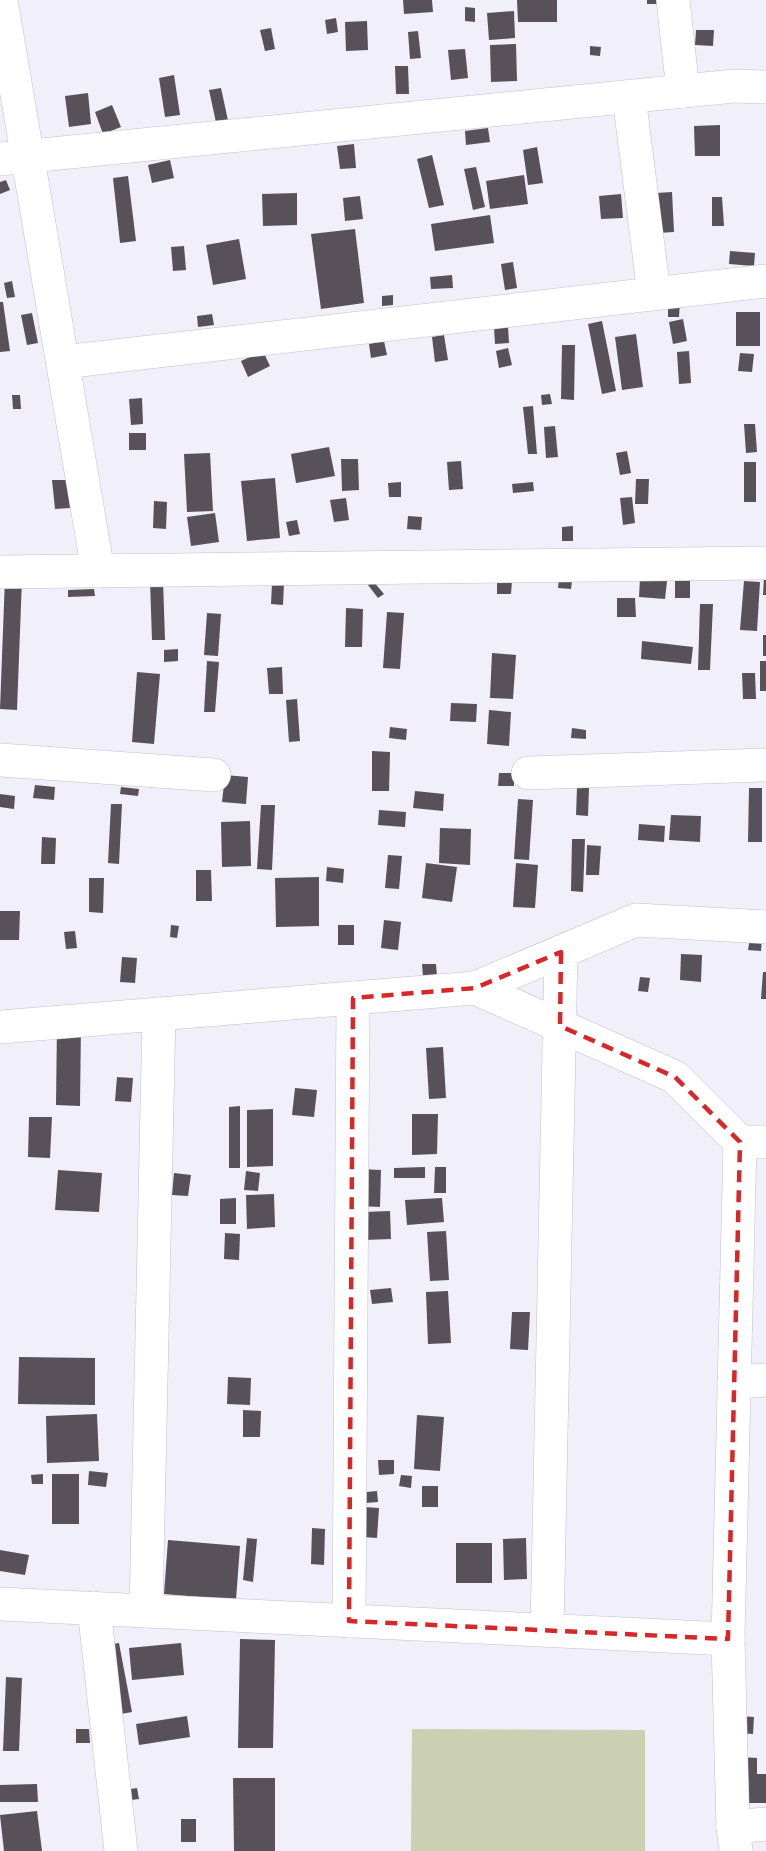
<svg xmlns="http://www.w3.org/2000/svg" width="766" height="1851" font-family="'Public Sans',sans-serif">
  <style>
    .green { fill: #cad0b1 }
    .building { fill: #585159 }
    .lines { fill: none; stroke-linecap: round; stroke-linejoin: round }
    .minor-casing { stroke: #c1c0cb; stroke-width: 34 }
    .minor { stroke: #fff; stroke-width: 33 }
    .marked { fill: none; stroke: #d62828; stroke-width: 4.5; stroke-dasharray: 12 8; stroke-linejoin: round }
  </style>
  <rect width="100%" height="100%" fill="#f0effa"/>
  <polygon class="green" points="412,1729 645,1730 645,1851 411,1851"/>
  <g class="building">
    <polygon points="403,0 432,0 433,12 404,14"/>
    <polygon points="517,0 557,0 557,22 518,22"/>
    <rect x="647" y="0" width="13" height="4"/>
    <polygon points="465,7 475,8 475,22 465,21"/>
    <polygon points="514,11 515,38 489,40 487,13"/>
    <polygon points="336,18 338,32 327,34 325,20"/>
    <polygon points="367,21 368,50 346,51 345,22"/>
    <polygon points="271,28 275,49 265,51 260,30"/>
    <polygon points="696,30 714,30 713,46 695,45"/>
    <polygon points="418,31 421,58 410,59 408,32"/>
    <polygon points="516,44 517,81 491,82 490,45"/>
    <polygon points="590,46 601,47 600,56 590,55"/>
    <polygon points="465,49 468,78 451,80 448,50"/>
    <polygon points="395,66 408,66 409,94 396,94"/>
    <polygon points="174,75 180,115 165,117 159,78"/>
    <polygon points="221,88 229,125 217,127 209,90"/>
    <polygon points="88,93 91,124 69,127 65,96"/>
    <polygon points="112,105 121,127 103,134 95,112"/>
    <polygon points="720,125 720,156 695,156 694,126"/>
    <polygon points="488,128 490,142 466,145 465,131"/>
    <polygon points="354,144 356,168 340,169 337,146"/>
    <polygon points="537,147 543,183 528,185 523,150"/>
    <polygon points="432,155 444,205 429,208 417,159"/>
    <polygon points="170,160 174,178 152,183 148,165"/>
    <polygon points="476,167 485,207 473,210 464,169"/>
    <polygon points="524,175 528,204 490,209 486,181"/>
    <polygon points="128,176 136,241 120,243 113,178"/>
    <polygon points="6,180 10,190 0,194 0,182"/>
    <polygon points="672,192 674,232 657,233 656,193"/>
    <polygon points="297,193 297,225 263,226 262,194"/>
    <polygon points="621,194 623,218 601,219 599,196"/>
    <polygon points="360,196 363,219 345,221 343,198"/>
    <polygon points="712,197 722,197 724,226 712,226"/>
    <polygon points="490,215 494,243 435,251 431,224"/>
    <polygon points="355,229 364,303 321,309 311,234"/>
    <polygon points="239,239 246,279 213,285 206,245"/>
    <polygon points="184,246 186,270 173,271 171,247"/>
    <polygon points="730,251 755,253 754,266 729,264"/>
    <polygon points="513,262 517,288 505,290 501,264"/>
    <polygon points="452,275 453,288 431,289 430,277"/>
    <polygon points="12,281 15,297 7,298 4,283"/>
    <polygon points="393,295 393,305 382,306 382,296"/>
    <polygon points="0,302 3,302 10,351 0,352"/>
    <polygon points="668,302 680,302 679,317 668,317"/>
    <rect x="736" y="312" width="24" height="34"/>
    <polygon points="32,313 38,343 27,345 21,315"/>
    <polygon points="212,314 214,325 198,327 197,316"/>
    <polygon points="683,319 687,341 673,344 669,322"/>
    <polygon points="602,321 616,391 602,394 588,324"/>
    <polygon points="508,327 509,343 495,344 494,328"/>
    <polygon points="636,334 643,387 622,390 615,337"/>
    <polygon points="444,335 448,360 435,362 432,337"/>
    <polygon points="384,341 387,355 371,358 369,344"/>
    <polygon points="562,345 575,345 574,400 561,399"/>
    <polygon points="508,348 512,365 499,368 496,351"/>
    <polygon points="263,351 270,366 248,377 241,361"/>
    <polygon points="689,351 691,383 679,384 677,352"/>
    <polygon points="740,353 754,354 752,372 738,371"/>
    <polygon points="550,394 552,404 542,405 541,395"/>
    <polygon points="12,395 20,395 21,409 13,409"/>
    <polygon points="142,398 143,424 131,425 129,399"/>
    <polygon points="533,406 537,454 528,454 523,407"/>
    <polygon points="744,424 755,424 757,452 746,453"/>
    <polygon points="555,426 558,457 546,458 544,427"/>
    <rect x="129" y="433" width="17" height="17"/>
    <polygon points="329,447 335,476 296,483 291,454"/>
    <polygon points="627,451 631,473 620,475 616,453"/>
    <polygon points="210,453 213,511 187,512 184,454"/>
    <polygon points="341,459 358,459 359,490 342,491"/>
    <polygon points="461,461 463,489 449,490 447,462"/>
    <rect x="744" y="462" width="12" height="40"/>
    <polygon points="275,478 280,538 247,541 241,481"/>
    <polygon points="636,479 649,479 648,504 635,504"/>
    <polygon points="52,480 68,480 70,508 55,509"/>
    <polygon points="401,482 401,497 389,497 388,483"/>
    <polygon points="533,482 534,491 513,493 512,484"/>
    <polygon points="632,497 635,523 623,525 620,498"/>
    <polygon points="346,498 349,520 334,522 330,500"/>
    <polygon points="154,501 167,502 166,529 153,528"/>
    <polygon points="215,513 219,542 191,546 187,517"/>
    <polygon points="408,516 422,517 421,530 407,529"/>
    <polygon points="297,520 300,534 289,536 286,522"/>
    <polygon points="573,526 573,541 562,541 562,527"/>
    <polygon points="764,577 766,577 766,595 763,595"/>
    <polygon points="5,578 22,579 17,710 0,709"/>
    <polygon points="640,578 667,581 665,599 639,597"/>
    <polygon points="559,579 572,581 571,589 558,588"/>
    <polygon points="163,580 165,640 152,640 150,581"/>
    <polygon points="497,580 512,581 511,594 497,594"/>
    <rect x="675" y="580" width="15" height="18"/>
    <polygon points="373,581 384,594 378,598 368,585"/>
    <polygon points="744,581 760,582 757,631 740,630"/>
    <polygon points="272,583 284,583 283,605 271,604"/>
    <polygon points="94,589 95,596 68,597 68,590"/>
    <polygon points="617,598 635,598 636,617 617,617"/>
    <polygon points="700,604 713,604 710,670 698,670"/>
    <polygon points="346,608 363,609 362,647 345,647"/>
    <polygon points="387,612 404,613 400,669 383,668"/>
    <polygon points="207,613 221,614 218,656 204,655"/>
    <rect x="763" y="635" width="3" height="21"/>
    <polygon points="642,641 693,647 691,664 641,659"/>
    <polygon points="178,649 178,661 164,662 164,650"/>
    <polygon points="492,653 516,655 513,699 490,698"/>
    <polygon points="207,661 219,662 215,712 204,712"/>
    <rect x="760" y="661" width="6" height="30"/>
    <polygon points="282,667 283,694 269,694 267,668"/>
    <polygon points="137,672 160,674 154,744 132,742"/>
    <polygon points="742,673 755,673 756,699 743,699"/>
    <polygon points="297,699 300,741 289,742 286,700"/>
    <polygon points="451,703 477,704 476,722 450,721"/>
    <polygon points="489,710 511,712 509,746 487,744"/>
    <polygon points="390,727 407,729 406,740 389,738"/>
    <polygon points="572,728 586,730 586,739 571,738"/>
    <polygon points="372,751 390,752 389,791 372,791"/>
    <polygon points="499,773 514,773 514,786 498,786"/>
    <polygon points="225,775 248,777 246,804 222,802"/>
    <polygon points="35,785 55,787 54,800 33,798"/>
    <polygon points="121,787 139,789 138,796 120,794"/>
    <polygon points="577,788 589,788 588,816 576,815"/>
    <polygon points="749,788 762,788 762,842 748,842"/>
    <polygon points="415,791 444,794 443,811 413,808"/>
    <polygon points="0,794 15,796 14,809 0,807"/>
    <polygon points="518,799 533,800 529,860 514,859"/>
    <polygon points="111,804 122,804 119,864 108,863"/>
    <polygon points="261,805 275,805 272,870 257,869"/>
    <polygon points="379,810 406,812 405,827 378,825"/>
    <polygon points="671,815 701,816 700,842 669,840"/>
    <polygon points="250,821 251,866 222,867 221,822"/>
    <polygon points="639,824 665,826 664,842 638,840"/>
    <polygon points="440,828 471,829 470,865 439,863"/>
    <polygon points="42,837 56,838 55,864 41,864"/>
    <polygon points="572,839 585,839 583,892 571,891"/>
    <polygon points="587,845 601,846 599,875 586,875"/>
    <polygon points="388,855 402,856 399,889 385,888"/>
    <polygon points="426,863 457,867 452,902 422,898"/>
    <polygon points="516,863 538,865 535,908 513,907"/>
    <polygon points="327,867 344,869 343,883 326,881"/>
    <polygon points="196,870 211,870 212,901 196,901"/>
    <polygon points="319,877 319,926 276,927 275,878"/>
    <polygon points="89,878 104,878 103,913 89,912"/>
    <polygon points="0,911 20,911 19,940 0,940"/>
    <polygon points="384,920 401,922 398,950 381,948"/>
    <polygon points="171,925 179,926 177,938 170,937"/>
    <rect x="338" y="925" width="16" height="20"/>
    <polygon points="75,931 77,948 66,949 64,932"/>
    <polygon points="750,938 762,939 761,951 748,950"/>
    <polygon points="681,954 702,955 701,982 680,980"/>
    <polygon points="122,957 137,958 135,983 120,982"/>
    <polygon points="422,964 436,964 437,977 423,977"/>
    <polygon points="763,972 766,972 766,999 761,999"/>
    <polygon points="640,977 650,978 648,992 638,991"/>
    <polygon points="57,1023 81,1023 80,1106 56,1105"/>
    <polygon points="443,1047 446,1098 429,1099 426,1048"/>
    <polygon points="117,1077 133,1078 131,1102 115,1101"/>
    <polygon points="295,1088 317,1090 314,1117 292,1115"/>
    <polygon points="240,1106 240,1168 229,1168 229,1107"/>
    <polygon points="273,1109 273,1166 247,1167 247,1110"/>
    <polygon points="412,1114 438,1114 437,1154 412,1155"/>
    <polygon points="29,1117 52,1117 50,1158 28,1157"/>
    <polygon points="425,1167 425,1178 394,1178 394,1168"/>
    <polygon points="435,1167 446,1167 446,1193 434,1193"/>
    <polygon points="360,1169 381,1170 380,1207 359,1206"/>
    <polygon points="58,1170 102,1173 99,1212 55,1210"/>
    <polygon points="246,1171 260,1173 258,1191 244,1190"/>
    <polygon points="174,1173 191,1175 188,1196 172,1195"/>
    <polygon points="274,1194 275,1227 247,1229 246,1195"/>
    <polygon points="236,1198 236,1224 220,1224 220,1199"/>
    <polygon points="442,1198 444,1222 407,1225 405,1200"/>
    <polygon points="390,1211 391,1239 364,1240 363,1212"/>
    <polygon points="446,1231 449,1280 430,1281 427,1232"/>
    <polygon points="225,1233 240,1234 239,1260 224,1259"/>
    <polygon points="391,1288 393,1302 372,1304 370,1290"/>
    <polygon points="448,1291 451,1343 428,1344 426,1292"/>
    <polygon points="512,1312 530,1312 528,1350 510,1349"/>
    <polygon points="19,1357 95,1358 95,1405 18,1404"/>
    <polygon points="228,1377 251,1378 250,1405 227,1404"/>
    <polygon points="243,1410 261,1411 260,1437 243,1437"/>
    <polygon points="97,1414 99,1461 47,1463 46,1416"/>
    <polygon points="417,1415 444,1417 440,1471 414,1469"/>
    <polygon points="378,1460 394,1460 394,1474 379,1475"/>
    <polygon points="89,1471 108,1473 106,1487 88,1485"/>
    <polygon points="43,1474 43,1484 32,1484 31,1475"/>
    <rect x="52" y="1474" width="27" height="50"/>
    <polygon points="401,1475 412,1476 411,1488 399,1486"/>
    <rect x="422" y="1486" width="16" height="21"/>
    <polygon points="377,1491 378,1502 366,1503 366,1492"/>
    <polygon points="364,1507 379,1508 377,1538 363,1537"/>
    <polygon points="312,1528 325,1529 324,1565 311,1564"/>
    <polygon points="247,1538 257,1539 253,1582 243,1580"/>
    <polygon points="526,1538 527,1579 504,1580 503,1539"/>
    <polygon points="168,1540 240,1546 236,1600 164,1594"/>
    <rect x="456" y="1543" width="36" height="40"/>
    <polygon points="0,1550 29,1555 25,1575 0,1571"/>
    <polygon points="240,1639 275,1640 273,1748 238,1748"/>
    <polygon points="119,1643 132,1712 121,1714 107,1645"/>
    <polygon points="181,1643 184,1675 132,1680 129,1648"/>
    <polygon points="6,1677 22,1678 19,1751 3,1751"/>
    <polygon points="187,1716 190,1737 139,1745 136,1724"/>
    <polygon points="739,1716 754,1717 753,1734 738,1733"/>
    <polygon points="76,1729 89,1729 90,1743 76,1743"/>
    <polygon points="741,1757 757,1758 757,1774 766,1774 766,1803 741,1803"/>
    <polygon points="233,1778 275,1778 275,1851 234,1851"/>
    <polygon points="37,1784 38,1802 0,1802 0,1785"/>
    <polygon points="137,1788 139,1799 131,1800 130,1789"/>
    <polygon points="37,1811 42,1851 4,1851 0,1815"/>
    <rect x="181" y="1819" width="15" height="23"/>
  </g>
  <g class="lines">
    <defs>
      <g id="minor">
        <polyline points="1,0 98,571"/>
        <polyline points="673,0 683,91"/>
        <polyline points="629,97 654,293"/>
        <polyline points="0,159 734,86 766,87"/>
        <polyline points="63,362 766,281"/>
        <polyline points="0,572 766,563"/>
        <polyline points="0,760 214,775"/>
        <polyline points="528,773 766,765"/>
        <polyline points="475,988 675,1077 740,1142 766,1142"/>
        <polyline points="0,1027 475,988 636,920 766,927"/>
        <polyline points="734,1382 766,1380"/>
        <polyline points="0,1604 728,1639"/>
        <polyline points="94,1608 121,1851"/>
        <polyline points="146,1611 159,1014"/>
        <polyline points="349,1621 353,998"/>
        <polyline points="547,1630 561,952"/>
        <polyline points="733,1827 766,1824"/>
        <polyline points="736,1851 733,1827 728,1639 740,1142"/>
      </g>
    </defs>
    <use href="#minor" class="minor-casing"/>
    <use href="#minor" class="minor"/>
  </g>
  <path class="marked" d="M561,952l-1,74 115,51 65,65 -12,497 -379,-18 4,-623 122,-10z"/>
</svg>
